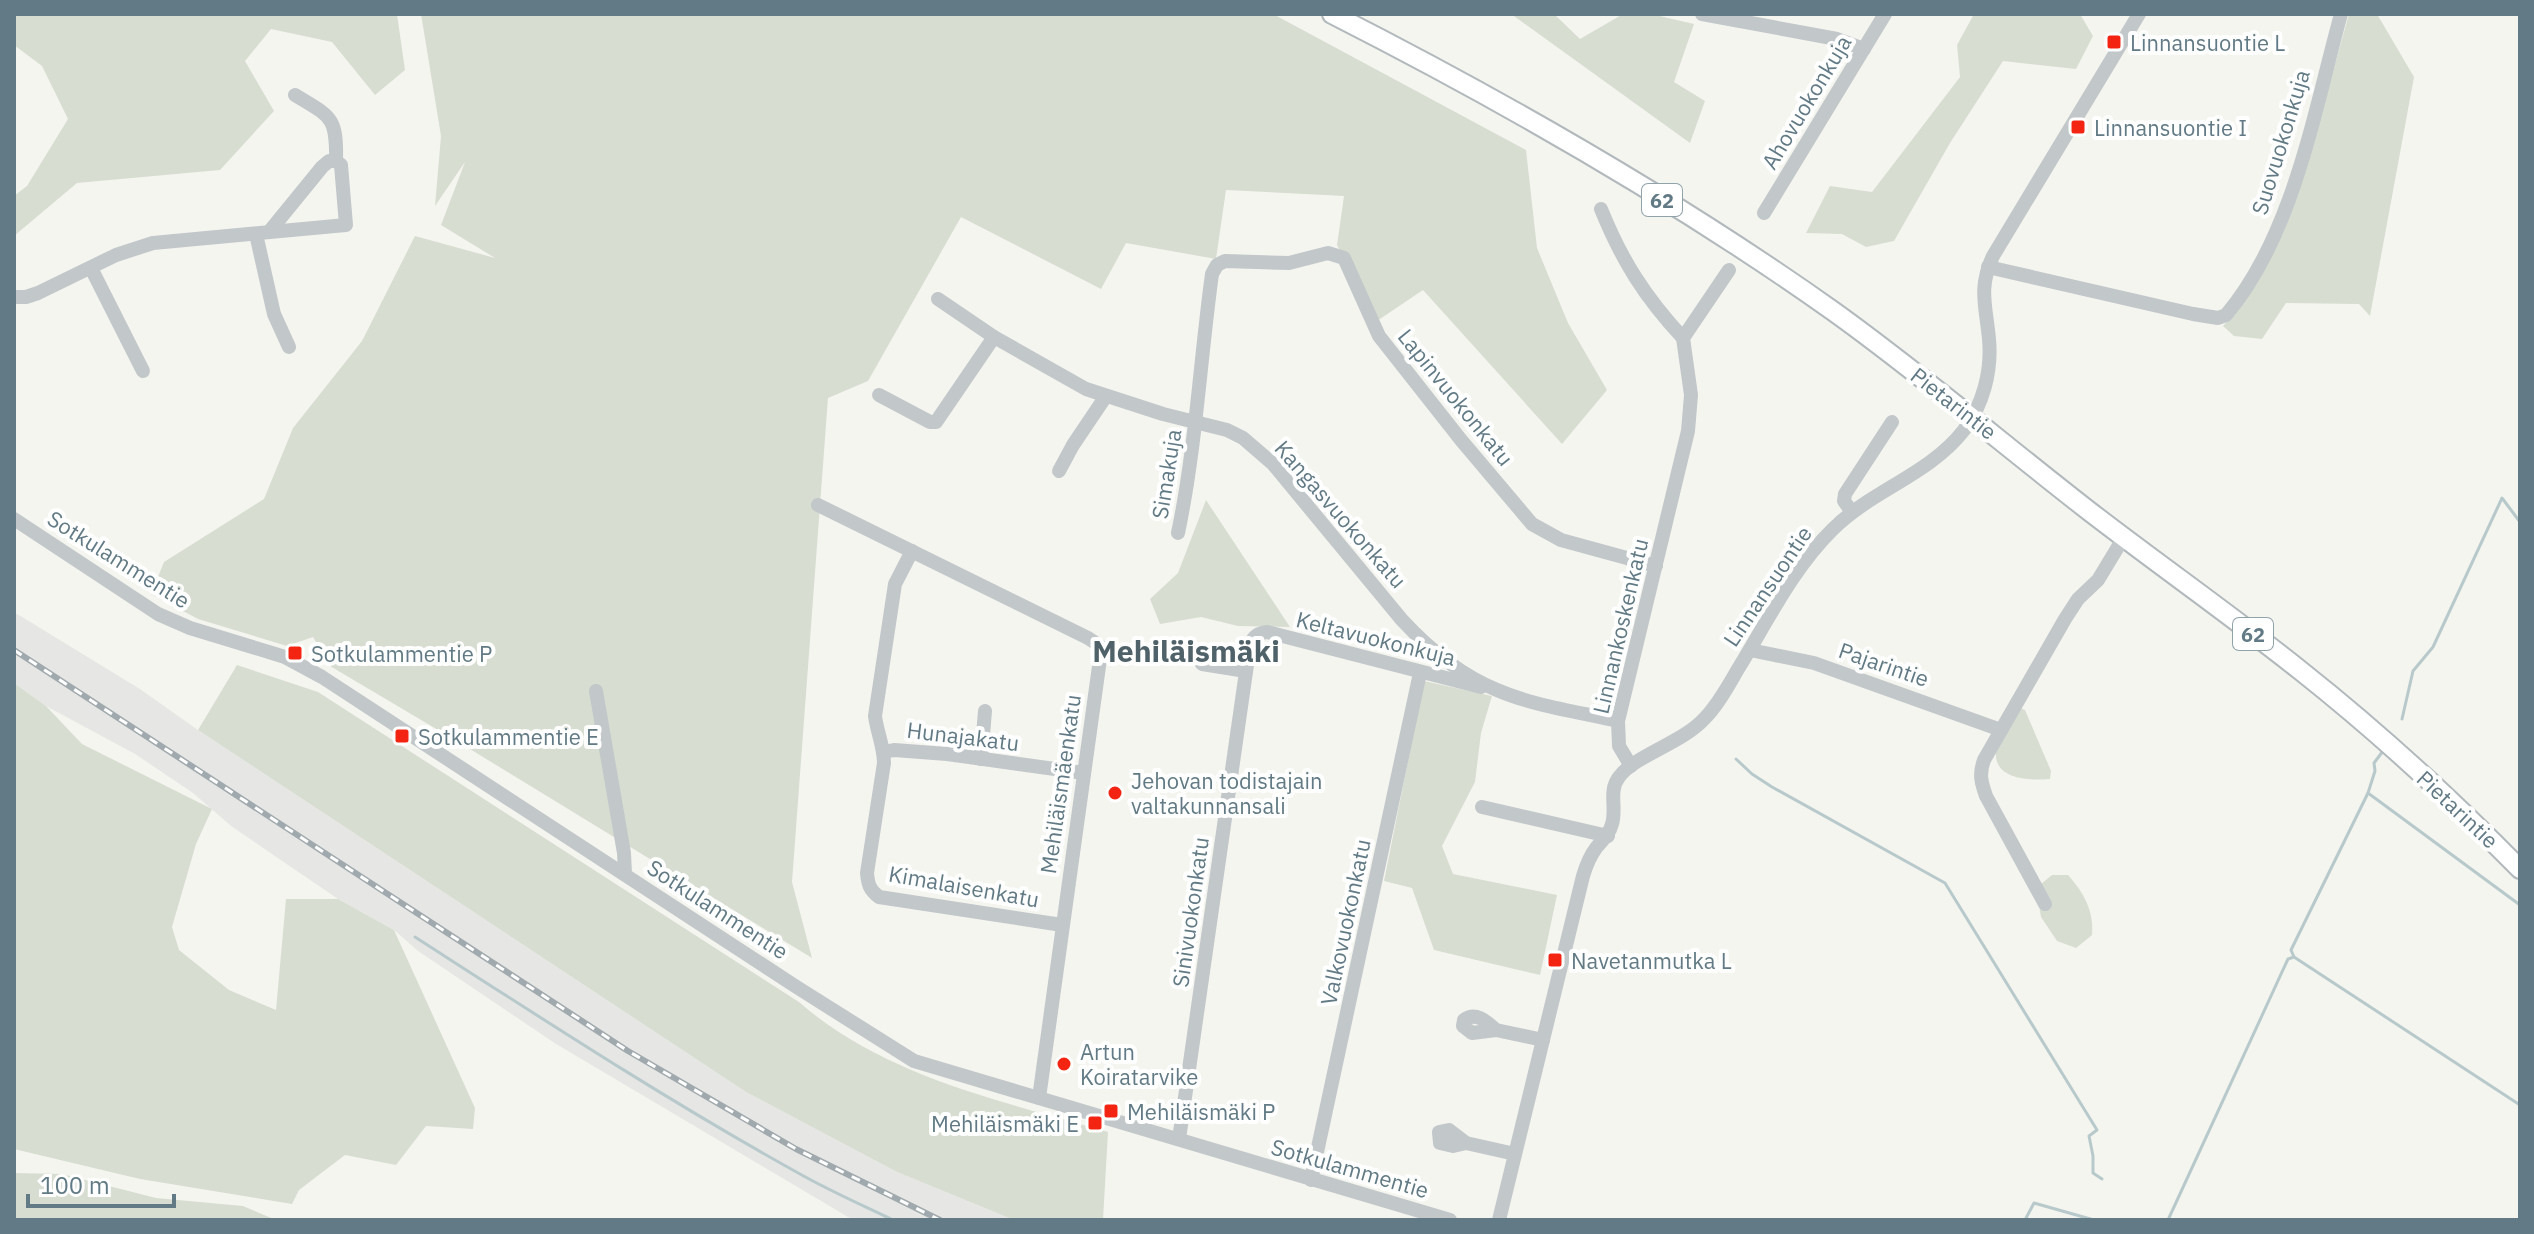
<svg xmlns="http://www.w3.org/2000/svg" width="2534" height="1234" font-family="'IBM Plex Sans',sans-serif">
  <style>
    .built { fill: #e6e6e4 }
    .green { fill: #d7ddd1 }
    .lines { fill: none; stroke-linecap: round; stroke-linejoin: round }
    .stream { stroke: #b8c9cb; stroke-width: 3 }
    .major-casing { stroke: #b2b9bc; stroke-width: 22 }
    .minor { stroke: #c2c7ca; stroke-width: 14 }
    .major { stroke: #fff; stroke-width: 18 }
    .rail-casing { stroke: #a0a9ad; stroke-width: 6 }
    .rail { stroke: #fff; stroke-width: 3; stroke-dasharray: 9; stroke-linecap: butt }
    .poi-dot { fill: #f42412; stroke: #fff; stroke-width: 3 }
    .labels { text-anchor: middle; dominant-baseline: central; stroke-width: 8; stroke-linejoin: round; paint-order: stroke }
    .shield { fill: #fff; stroke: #90a2aa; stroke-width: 2 }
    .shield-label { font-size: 20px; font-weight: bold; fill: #617a85 }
    .poi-label { font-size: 22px; fill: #617a85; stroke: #fff; text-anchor: start }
    .street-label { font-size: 22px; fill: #617a85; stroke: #fff }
    .district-label { font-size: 30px; font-weight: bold; fill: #506269; stroke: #fff }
  </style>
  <rect width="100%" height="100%" fill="#f5f5f0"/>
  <polygon class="built" points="14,612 140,689 198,730 746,1092 897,1172 1014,1220 853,1220 556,1044 418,951 394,930 338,899 231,826 193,793 135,754 46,706 14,683"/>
  <g class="green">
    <polygon points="14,14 397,14 405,70 375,95 332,42 271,29 245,61 274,111 220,170 77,183 14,236 14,196 27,186 68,119 42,66 14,45"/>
    <polygon points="421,14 1273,14 1526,150 1537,248 1568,323 1607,390 1562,444 1423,290 1377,321 1337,245 1344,196 1226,190 1216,259 1126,243 1101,289 961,217 868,381 828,398 792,882 812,958 465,746 330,666 313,637 287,646 198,619 151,594 164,562 264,499 293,428 362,341 415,236 495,258 441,225 465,162 435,206 441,136"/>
    <polygon points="1511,14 1554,14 1580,39 1623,14 1651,14 1694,24 1674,82 1705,101 1690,143"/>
    <polygon points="1974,14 2080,14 2093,36 2076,69 2003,61 1950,143 1894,241 1866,247 1842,234 1806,233 1830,186 1872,192 1960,77 1957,45"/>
    <polygon points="2349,14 2377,14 2414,77 2370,316 2359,304 2286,303 2262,339 2234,336 2223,326 2246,299 2305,172"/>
    <polygon points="1206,500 1290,627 1238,626 1201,617 1160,624 1150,599 1178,573"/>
    <path d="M237,665l81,27 481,310c86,75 203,99 309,130l-5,88h-89l-117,-48 -151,-80 -548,-362z"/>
    <polygon points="1424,681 1492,696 1481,733 1475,782 1442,846 1453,874 1557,895 1540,975 1434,950 1412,888 1384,881"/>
    <polygon points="14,683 46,706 82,744 212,809 196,844 172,927 179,950 229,990 276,1010 286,899 338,899 394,930 475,1108 473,1129 426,1126 396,1165 345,1155 299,1190 292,1204 140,1179 14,1149"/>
    <path d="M2017,707l8,3 26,61 -1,8c-23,2 -61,0 -53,-33 3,-13 14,-27 20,-39z"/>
    <path d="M2052,875h16c16,18 26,36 24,60l-16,13 -19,-7 -16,-24 -5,-29z"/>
    <polygon points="14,1173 62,1174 156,1198 243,1206 276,1220 14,1220"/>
  </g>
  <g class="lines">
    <g class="stream">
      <polyline points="2402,719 2413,671 2433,647 2502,498 2520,522"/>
      <polyline points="1736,759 1752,774 1772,787 1945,883 2097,1130 2089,1136 2093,1156 2093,1173 2102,1179"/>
      <polyline points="2368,793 2520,905"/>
      <path d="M415,937c126,81 253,164 385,237 30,17 62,31 93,46"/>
      <polyline points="2294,957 2291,950 2368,793 2375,771 2374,763 2383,751"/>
      <polyline points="2025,1220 2034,1203 2094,1220"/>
      <polyline points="2168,1220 2288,959 2294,957 2520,1105"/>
    </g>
    <defs>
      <path id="major" d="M1332,14c173,88 343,185 501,297 88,63 171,134 256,200 70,54 143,105 212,160 77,61 150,128 219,198"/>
    </defs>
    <use href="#major" class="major-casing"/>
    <g class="minor">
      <polyline points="1702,14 1837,39 1864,49"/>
      <path d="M1601,209c21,52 44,88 82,129"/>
      <polyline points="1764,213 1885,14"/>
      <polyline points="269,232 322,167 329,161 336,161"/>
      <polyline points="256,234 274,314 289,347"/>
      <path d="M1988,267l205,47 25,4 8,-3c67,-79 88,-203 115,-301"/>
      <polyline points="91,268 143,371"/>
      <path d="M14,297h12l12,-4 78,-38 37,-12 193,-18 -5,-60 -5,-4c1,-45 -5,-44 -41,-66"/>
      <path d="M938,299l56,38 92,52 77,25 64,16 16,8 30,26 129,156c26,28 58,55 95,70 37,16 82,22 121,31"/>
      <polyline points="879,395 930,422 936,422 994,337"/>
      <polyline points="1059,471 1073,445 1106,396"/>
      <polyline points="818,505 1088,638 1100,646 1101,652 1039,1098"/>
      <polyline points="1852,512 1844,501 1845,494 1892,422"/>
      <polyline points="14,519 158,614 190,628 285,657 322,677 795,986 914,1061 1450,1220"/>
      <path d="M1178,533c18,-86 22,-172 34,-259l5,-9 8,-4 64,2 39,-10 16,5 35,78 82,104 71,84 29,16 95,26"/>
      <path d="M912,551l-17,33 -20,132c2,16 9,31 9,47l-17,110c1,12 3,17 12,24l183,28"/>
      <polyline points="1750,650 1814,663 2001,730"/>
      <polyline points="1202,664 1246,671"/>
      <polyline points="596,691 624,853 625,874"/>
      <polyline points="884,752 894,750 947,754 1084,773"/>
      <polyline points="981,759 985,711"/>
      <polyline points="1631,766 1619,746 1618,721 1688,431 1691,395 1683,338 1729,270"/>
      <polyline points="1482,807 1608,836"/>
      <path d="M2045,904l-59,-108c-5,-14 -7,-22 -2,-36l81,-141 13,-20 20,-19 26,-43"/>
      <path d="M1496,1030c-9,-8 -20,-19 -32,-10l-1,6 9,7 24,-3 47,10"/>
      <path d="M1179,1139l71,-495c4,-8 8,-11 17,-12l214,55"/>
      <polyline points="1466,1143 1449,1130 1439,1132 1440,1143 1453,1146 1466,1143 1515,1154"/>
      <polyline points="1311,1180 1420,673"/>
      <path d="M1499,1220l84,-344c3,-10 7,-20 13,-28 7,-9 13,-13 16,-24 5,-16 -4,-33 7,-47 15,-21 63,-34 85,-58 14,-14 24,-33 34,-50 29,-47 55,-101 95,-140 39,-39 96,-54 131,-99 19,-25 28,-59 25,-91 -3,-33 -11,-51 4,-83l146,-242"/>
    </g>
    <use href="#major" class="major"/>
    <defs>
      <polyline id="rail" points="14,650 628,1051 796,1149 940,1220"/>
    </defs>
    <use href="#rail" class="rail-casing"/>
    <use href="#rail" class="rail"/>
  </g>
  <g class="poi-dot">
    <rect x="2106" y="34" width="16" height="16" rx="4"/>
    <rect x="2070" y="119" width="16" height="16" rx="4"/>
    <rect x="287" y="645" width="16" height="16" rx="4"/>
    <rect x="394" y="728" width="16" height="16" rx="4"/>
    <circle cx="1115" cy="793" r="8"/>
    <rect x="1547" y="952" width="16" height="16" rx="4"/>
    <circle cx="1064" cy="1064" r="8"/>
    <rect x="1103" y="1103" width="16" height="16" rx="4"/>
    <rect x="1087" y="1115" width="16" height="16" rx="4"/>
  </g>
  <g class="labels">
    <g class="shield">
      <rect x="1642" y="184" width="40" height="32" rx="6"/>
      <rect x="2233" y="618" width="40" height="32" rx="6"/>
    </g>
    <g class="shield-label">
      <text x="1662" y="200">62</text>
      <text x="2253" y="634">62</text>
    </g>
    <g class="poi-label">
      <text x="2130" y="42">Linnansuontie L</text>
      <text x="2094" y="127">Linnansuontie I</text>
      <text x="311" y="653">Sotkulammentie P</text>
      <text x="418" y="736">Sotkulammentie E</text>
      <text x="1131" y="780">Jehovan todistajain<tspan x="1131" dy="25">valtakunnansali</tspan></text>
      <text x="1571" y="960">Navetanmutka L</text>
      <text x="1080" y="1051">Artun<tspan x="1080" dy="25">Koiratarvike</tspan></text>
      <text x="1127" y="1111">Mehiläismäki P</text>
      <text x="1079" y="1123" text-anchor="end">Mehiläismäki E</text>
    </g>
    <g class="street-label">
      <text transform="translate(1806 102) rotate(-59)">Ahovuokonkuja</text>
      <text transform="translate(2280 142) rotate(-73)">Suovuokonkuja</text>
      <text transform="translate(1456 397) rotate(51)">Lapinvuokonkatu</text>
      <text transform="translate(1954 403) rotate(38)">Pietarintie</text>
      <text transform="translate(1166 474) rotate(-81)">Simakuja</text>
      <text transform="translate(1341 514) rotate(49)">Kangasvuokonkatu</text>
      <text transform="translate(119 559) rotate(32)">Sotkulammentie</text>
      <text transform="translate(1767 586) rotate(-56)">Linnansuontie</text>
      <text transform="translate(1620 626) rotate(-77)">Linnankoskenkatu</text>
      <text transform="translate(1376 638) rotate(14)">Keltavuokonkuja</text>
      <text transform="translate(1884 664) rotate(19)">Pajarintie</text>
      <text transform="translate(963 736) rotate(7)">Hunajakatu</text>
      <text transform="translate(1060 784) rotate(-82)">Mehiläismäenkatu</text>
      <text transform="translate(2458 809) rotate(43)">Pietarintie</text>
      <text transform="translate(964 886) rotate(10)">Kimalaisenkatu</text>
      <text transform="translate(718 909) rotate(33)">Sotkulammentie</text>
      <text transform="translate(1190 912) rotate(-82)">Sinivuokonkatu</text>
      <text transform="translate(1345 922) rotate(-78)">Valkovuokonkatu</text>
      <text transform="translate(1350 1168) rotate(16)">Sotkulammentie</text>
    </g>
    <g class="district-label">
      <text x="1186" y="650">Mehiläismäki</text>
    </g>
  </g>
  <rect width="2534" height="1234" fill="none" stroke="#617a85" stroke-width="32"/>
  <path d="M28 1194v12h146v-12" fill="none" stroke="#617a85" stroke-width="4"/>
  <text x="40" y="1194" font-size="24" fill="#617a85" stroke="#ffffff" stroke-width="6" paint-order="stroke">100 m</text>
</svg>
